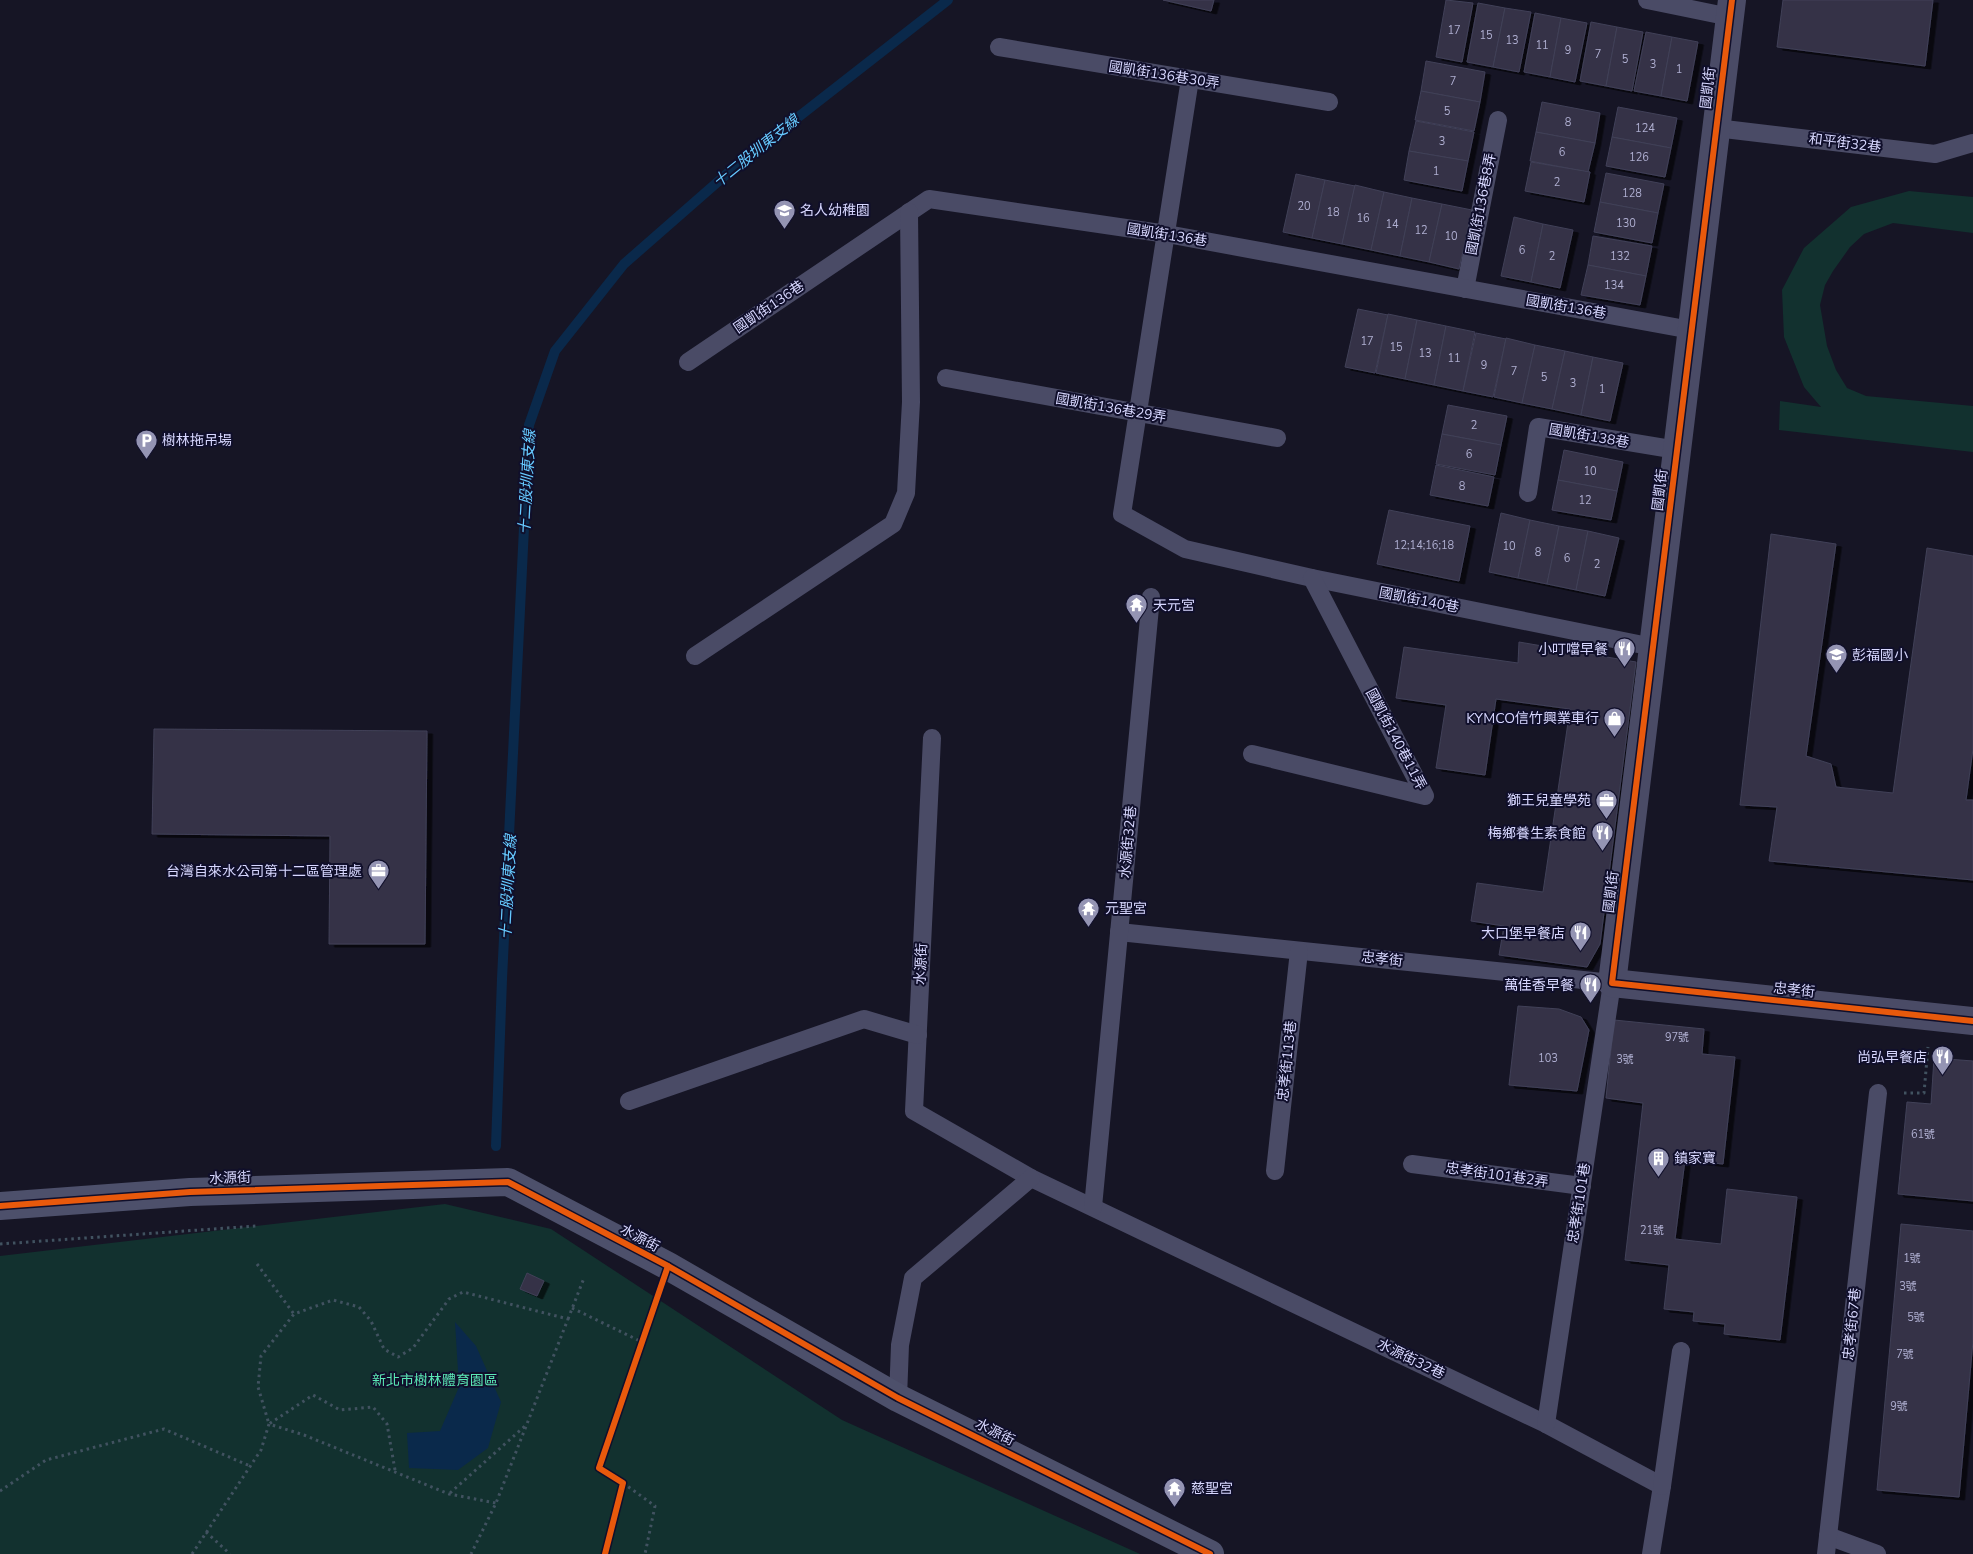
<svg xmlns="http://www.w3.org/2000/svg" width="1973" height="1554" font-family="'Nunito Sans','Noto Sans TC',sans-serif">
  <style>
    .green { fill: #12312f }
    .water { fill: #0a294b }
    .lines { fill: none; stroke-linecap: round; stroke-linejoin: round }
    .stream { stroke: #0a294b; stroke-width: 10 }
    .building { fill: #343346; stroke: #414058; filter: url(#shadow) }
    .path { stroke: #415260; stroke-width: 3; stroke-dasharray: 2.5 4; stroke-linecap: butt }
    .lane { stroke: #4a4b66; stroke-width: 18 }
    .street { stroke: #4a4b66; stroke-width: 28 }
    .secondary { stroke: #4d506b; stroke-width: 28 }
    .cycleway-casing { stroke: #100f2b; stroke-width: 9 }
    .cycleway { stroke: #e8590c; stroke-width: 6 }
    .labels { text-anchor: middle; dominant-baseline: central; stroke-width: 4; stroke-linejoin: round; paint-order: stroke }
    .number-label { font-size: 11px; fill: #afafd1 }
    .street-label { font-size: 14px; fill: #d8d8ff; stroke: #100f2b }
    .poi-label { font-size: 14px; fill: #d8d8ff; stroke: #100f2b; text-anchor: end }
    .park-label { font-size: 14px; fill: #5be8b5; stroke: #100f2b }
    .water-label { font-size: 15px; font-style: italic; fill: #66caff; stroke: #100f2b }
  </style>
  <defs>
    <filter id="shadow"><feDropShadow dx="5.5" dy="3" stdDeviation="0" flood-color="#0009"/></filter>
  </defs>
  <rect width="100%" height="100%" fill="#161525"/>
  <g class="green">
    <polygon points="1909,191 1973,197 1973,233 1893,223 1864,234 1850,247 1833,271 1825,285 1820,305 1827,346 1836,370 1847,388 1866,396 1973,406 1973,452 1779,430 1780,401 1821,407 1804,387 1784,337 1782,290 1804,248 1851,207"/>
    <polygon points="445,1204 551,1229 842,1420 1140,1554 0,1554 0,1256"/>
  </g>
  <polygon class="water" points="455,1322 476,1346 501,1402 488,1448 458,1470 409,1468 407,1433 440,1431 459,1387"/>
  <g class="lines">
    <polyline class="stream" points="496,1146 502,979 529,425 555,351 624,264 737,165 948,0"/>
  </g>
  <g class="building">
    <polygon points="1163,0 1214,0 1211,11"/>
    <polygon points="1446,0 1473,3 1462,62 1436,57"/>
    <polygon points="1783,0 1933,0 1925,66 1777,47"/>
    <polygon points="1478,3 1505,8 1493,67 1467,62"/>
    <polygon points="1505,8 1531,12 1519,72 1493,67"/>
    <polygon points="1535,13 1561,18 1550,77 1524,72"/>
    <polygon points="1561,18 1587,23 1575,82 1550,77"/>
    <polygon points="1591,22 1617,27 1606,86 1580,81"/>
    <polygon points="1617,27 1643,32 1632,91 1606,86"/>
    <polygon points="1646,32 1672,37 1661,96 1634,91"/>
    <polygon points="1672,37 1698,42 1687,101 1661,96"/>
    <polygon points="1426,61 1485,72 1480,102 1421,91"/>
    <polygon points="1421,91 1480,102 1474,131 1415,120"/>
    <polygon points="1542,102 1600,113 1595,143 1536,132"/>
    <polygon points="1618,107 1677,118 1671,148 1612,137"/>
    <polygon points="1416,121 1474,132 1468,161 1409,151"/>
    <polygon points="1536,132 1595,143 1588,172 1530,161"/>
    <polygon points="1612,137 1671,148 1665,177 1606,166"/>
    <polygon points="1409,151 1468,161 1462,191 1404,180"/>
    <polygon points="1531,162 1590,172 1584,202 1525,191"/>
    <polygon points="1606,173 1664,184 1658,213 1600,202"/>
    <polygon points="1296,174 1325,180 1312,238 1283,232"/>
    <polygon points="1325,180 1355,186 1342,244 1312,238"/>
    <polygon points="1355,185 1384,192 1371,250 1342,244"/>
    <polygon points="1384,192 1412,198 1400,256 1371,250"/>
    <polygon points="1412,198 1442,204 1429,262 1400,256"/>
    <polygon points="1600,202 1658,213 1652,243 1594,232"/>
    <polygon points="1442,204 1472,210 1459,269 1429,262"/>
    <polygon points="1514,217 1543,224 1531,282 1501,276"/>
    <polygon points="1543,224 1573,230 1560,288 1531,282"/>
    <polygon points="1593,236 1652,246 1646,276 1588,265"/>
    <polygon points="1588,265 1646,276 1640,305 1581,295"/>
    <polygon points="1358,309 1388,315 1375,373 1345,367"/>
    <polygon points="1388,314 1417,320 1405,379 1376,373"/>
    <polygon points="1417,320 1446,326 1434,385 1405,379"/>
    <polygon points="1446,326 1475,332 1463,391 1434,385"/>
    <polygon points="1476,333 1506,339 1493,397 1463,391"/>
    <polygon points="1506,338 1535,345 1522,403 1494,397"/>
    <polygon points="1535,345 1565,351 1552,409 1522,403"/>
    <polygon points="1565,351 1593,357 1581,415 1552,409"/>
    <polygon points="1593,357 1623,363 1610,421 1581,415"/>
    <polygon points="1448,405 1507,416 1501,445 1442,434"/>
    <polygon points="1442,434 1501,445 1495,475 1436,464"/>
    <polygon points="1564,450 1623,462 1617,491 1558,480"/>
    <polygon points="1436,465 1494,477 1488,506 1430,495"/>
    <polygon points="1558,480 1617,491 1611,520 1552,510"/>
    <polygon points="1389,510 1470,526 1459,581 1377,564"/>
    <polygon points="1501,513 1530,520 1518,578 1489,572"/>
    <polygon points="1530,520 1559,526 1547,584 1518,578"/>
    <polygon points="1559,526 1588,531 1576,590 1547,584"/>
    <polygon points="1588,531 1619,538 1605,596 1576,590"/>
    <polygon points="1771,534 1836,544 1806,756 1831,764 1836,787 1893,793 1927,548 1973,556 1973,749 1966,800 1973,800 1973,880 1769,861 1777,807 1740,805"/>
    <polygon points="1519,642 1636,662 1600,944 1587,967 1499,955 1504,926 1471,921 1477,883 1543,892 1570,709 1496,699 1485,775 1436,768 1446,705 1396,698 1404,647 1518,663"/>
    <polygon points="154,729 427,731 425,944 329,944 330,836 152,834"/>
    <polygon points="1518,1006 1559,1009 1581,1017 1589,1030 1577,1091 1509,1085"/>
    <polygon points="1614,1020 1704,1029 1702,1054 1735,1057 1723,1164 1685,1160 1675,1239 1721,1244 1727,1189 1797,1197 1780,1340 1724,1334 1725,1324 1693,1321 1694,1312 1664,1309 1669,1265 1625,1260 1643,1103 1606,1098"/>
    <polygon points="1934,1058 1973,1061 1973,1201 1898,1194 1907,1102 1931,1104"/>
    <polygon points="1901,1224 1973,1231 1973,1341 1959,1497 1877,1490"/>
    <polygon points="527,1273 544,1281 537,1296 520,1289"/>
  </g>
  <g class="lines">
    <g class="path">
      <polyline points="1904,1093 1924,1093 1928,1047"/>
      <polyline points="0,1244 256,1226"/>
      <polyline points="257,1264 294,1314"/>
      <polyline points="572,1308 642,1342"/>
      <polyline points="568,1319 584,1278"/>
      <polyline points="395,1470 387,1424 373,1407 340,1410 313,1395 269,1424 258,1387 261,1356 294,1314 333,1300 359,1307 371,1321 384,1349 398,1357 413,1348 449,1299 463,1292 568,1319 496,1503 471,1554"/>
      <polyline points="623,1483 655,1506 645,1554"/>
      <polyline points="0,1491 46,1460 164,1429 250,1466"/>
      <polyline points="450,1493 525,1426"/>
      <polyline points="206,1532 230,1554"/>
      <polyline points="192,1554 261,1450 269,1424 304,1435 449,1494 496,1503"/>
    </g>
    <g class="lane">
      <polyline points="1647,0 1730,17"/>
      <polyline points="999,47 1329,102"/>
      <polyline points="1190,79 1122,514 1185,549 1312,578 1653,647"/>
      <polyline points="1716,128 1935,154 1973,143"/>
      <polyline points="1465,289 1498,120"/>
      <polyline points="688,362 929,199 1167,234 1691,330"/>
      <polyline points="946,378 1277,438"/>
      <polyline points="1528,493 1538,427 1677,450"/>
      <polyline points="695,656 893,524 906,493 911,402 909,212"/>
      <polyline points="932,738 914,1111 1031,1178 1546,1424 1662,1486 1651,1554"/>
      <polyline points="1252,754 1425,796 1312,578"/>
      <polyline points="1119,932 1612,983 1546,1424"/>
      <polyline points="629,1101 864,1019 918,1035"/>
      <polyline points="1412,1164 1582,1186"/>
      <polyline points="1275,1171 1299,951"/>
      <polyline points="1093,1207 1151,597"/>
      <polyline points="898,1398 900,1345 913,1278 1031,1178"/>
      <polyline points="1662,1486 1681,1351"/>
      <polyline points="1828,1536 1877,1554"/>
      <polyline points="1826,1554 1878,1093"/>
    </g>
    <polyline class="street" points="1732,0 1612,983 1973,1021"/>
    <polyline class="secondary" points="0,1206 190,1192 508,1182 668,1266 898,1398 1210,1554"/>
    <defs>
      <g id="cycleway">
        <polyline points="1732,0 1612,983 1973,1021"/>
        <polyline points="0,1206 190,1192 508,1182 668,1266 898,1398 1210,1554"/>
        <polyline points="605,1554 623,1483 599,1468 668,1266"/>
      </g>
    </defs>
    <use href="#cycleway" class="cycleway-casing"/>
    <use href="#cycleway" class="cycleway"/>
  </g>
  <defs>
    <symbol id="school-pin" viewBox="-11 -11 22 30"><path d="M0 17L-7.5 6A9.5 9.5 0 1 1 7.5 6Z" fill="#9494b3" stroke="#100f2b"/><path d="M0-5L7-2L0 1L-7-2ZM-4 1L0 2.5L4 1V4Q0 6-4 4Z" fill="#fff"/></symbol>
    <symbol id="parking-pin" viewBox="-11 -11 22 30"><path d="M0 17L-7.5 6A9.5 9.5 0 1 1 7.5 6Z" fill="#9494b3" stroke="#100f2b"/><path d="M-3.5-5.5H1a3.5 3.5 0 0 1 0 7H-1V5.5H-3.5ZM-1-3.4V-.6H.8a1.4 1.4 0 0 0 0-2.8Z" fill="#fff"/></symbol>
    <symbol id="temple-pin" viewBox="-11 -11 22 30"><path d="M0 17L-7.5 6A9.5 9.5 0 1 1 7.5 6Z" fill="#9494b3" stroke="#100f2b"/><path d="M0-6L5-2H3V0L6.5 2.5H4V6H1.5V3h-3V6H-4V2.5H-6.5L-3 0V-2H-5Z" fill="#fff"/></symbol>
    <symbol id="restaurant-pin" viewBox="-11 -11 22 30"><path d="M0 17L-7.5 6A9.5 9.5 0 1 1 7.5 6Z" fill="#9494b3" stroke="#100f2b"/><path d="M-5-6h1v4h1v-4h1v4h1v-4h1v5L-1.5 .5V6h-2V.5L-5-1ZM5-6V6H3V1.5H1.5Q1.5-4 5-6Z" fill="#fff"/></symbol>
    <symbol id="shop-pin" viewBox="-11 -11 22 30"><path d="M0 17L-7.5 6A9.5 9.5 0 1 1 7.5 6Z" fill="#9494b3" stroke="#100f2b"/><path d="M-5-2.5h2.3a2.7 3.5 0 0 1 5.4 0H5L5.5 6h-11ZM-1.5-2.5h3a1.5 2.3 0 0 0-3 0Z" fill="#fff"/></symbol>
    <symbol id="office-pin" viewBox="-11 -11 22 30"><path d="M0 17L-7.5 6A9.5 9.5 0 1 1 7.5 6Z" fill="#9494b3" stroke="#100f2b"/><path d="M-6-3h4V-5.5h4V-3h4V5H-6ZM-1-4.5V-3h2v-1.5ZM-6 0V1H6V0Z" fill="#fff"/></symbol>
    <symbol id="building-pin" viewBox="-11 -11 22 30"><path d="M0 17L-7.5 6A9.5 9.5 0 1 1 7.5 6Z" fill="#9494b3" stroke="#100f2b"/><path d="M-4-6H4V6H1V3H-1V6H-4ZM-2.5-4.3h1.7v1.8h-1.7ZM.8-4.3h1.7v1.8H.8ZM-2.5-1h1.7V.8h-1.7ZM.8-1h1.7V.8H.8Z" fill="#fff"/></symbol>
  </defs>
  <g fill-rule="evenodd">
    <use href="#school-pin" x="772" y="198" width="25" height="34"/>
    <use href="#parking-pin" x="134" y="428" width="25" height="34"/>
    <use href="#temple-pin" x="1124" y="592" width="25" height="34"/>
    <use href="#restaurant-pin" x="1612" y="636" width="25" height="34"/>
    <use href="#school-pin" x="1824" y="642" width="25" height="34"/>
    <use href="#shop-pin" x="1602" y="706" width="25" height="34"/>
    <use href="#office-pin" x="1594" y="788" width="25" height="34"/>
    <use href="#restaurant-pin" x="1590" y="820" width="25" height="34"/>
    <use href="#office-pin" x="366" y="858" width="25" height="34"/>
    <use href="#temple-pin" x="1076" y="896" width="25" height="34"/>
    <use href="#restaurant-pin" x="1568" y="920" width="25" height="34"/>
    <use href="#restaurant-pin" x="1578" y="972" width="25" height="34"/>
    <use href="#restaurant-pin" x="1930" y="1044" width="25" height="34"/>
    <use href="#building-pin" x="1646" y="1146" width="25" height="34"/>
    <use href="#temple-pin" x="1162" y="1476" width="25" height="34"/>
  </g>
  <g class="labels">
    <g class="number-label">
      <text x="1454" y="30">17</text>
      <text x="1486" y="35">15</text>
      <text x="1512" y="40">13</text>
      <text x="1542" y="45">11</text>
      <text x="1568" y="50">9</text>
      <text x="1598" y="54">7</text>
      <text x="1625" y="59">5</text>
      <text x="1653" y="64">3</text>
      <text x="1679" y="69">1</text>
      <text x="1453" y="81">7</text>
      <text x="1447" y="111">5</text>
      <text x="1568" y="122">8</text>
      <text x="1645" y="128">124</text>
      <text x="1442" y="141">3</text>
      <text x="1562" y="152">6</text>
      <text x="1639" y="157">126</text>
      <text x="1436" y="171">1</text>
      <text x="1557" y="182">2</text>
      <text x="1632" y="193">128</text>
      <text x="1304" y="206">20</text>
      <text x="1333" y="212">18</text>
      <text x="1363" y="218">16</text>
      <text x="1626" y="223">130</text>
      <text x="1392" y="224">14</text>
      <text x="1421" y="230">12</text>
      <text x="1451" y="236">10</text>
      <text x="1522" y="250">6</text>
      <text x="1552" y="256">2</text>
      <text x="1620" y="256">132</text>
      <text x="1614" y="285">134</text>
      <text x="1367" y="341">17</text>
      <text x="1396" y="347">15</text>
      <text x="1425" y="353">13</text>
      <text x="1454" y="358">11</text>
      <text x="1484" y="365">9</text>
      <text x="1514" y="371">7</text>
      <text x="1544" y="377">5</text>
      <text x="1573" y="383">3</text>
      <text x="1602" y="389">1</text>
      <text x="1474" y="425">2</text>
      <text x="1469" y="454">6</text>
      <text x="1590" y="471">10</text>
      <text x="1462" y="486">8</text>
      <text x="1585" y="500">12</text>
      <text x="1424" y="545">12;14;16;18</text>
      <text x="1509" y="546">10</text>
      <text x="1538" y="552">8</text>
      <text x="1567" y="558">6</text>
      <text x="1597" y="564">2</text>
      <text x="1677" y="1037">97號</text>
      <text x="1548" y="1058">103</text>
      <text x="1625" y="1059">3號</text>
      <text x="1923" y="1134">61號</text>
      <text x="1652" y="1230">21號</text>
      <text x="1912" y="1258">1號</text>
      <text x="1908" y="1286">3號</text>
      <text x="1916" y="1317">5號</text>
      <text x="1905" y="1354">7號</text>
      <text x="1899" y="1406">9號</text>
    </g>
    <g class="street-label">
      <text transform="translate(1164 75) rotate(9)">國凱街136巷30弄</text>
      <text transform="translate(1708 88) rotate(-83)">國凱街</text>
      <text transform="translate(1845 143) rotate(7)">和平街32巷</text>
      <text transform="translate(1481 204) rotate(-79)">國凱街136巷8弄</text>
      <text transform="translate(1167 235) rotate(9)">國凱街136巷</text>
      <text transform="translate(769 307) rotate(-34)">國凱街136巷</text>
      <text transform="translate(1566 307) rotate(10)">國凱街136巷</text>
      <text transform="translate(1111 408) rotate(10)">國凱街136巷29弄</text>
      <text transform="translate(1589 436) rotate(10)">國凱街138巷</text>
      <text transform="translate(1660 490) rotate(-83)">國凱街</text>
      <text transform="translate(1419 600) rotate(11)">國凱街140巷</text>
      <text transform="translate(1396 739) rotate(62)">國凱街140巷11弄</text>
      <text transform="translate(1128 842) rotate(-85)">水源街32巷</text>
      <text transform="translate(1611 892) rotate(-83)">國凱街</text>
      <text transform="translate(1382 959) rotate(6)">忠孝街</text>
      <text transform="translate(921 964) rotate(-87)">水源街</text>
      <text transform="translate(1794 990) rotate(6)">忠孝街</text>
      <text transform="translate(1287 1061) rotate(-84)">忠孝街113巷</text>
      <text transform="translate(1497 1175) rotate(8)">忠孝街101巷2弄</text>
      <text transform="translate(230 1178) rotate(-2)">水源街</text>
      <text transform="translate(1579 1203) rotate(-81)">忠孝街101巷</text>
      <text transform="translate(640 1238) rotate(28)">水源街</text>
      <text transform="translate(1852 1324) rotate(-84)">忠孝街67巷</text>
      <text transform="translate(1411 1359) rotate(26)">水源街32巷</text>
      <text transform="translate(995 1432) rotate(27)">水源街</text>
    </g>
    <g class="poi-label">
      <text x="800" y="210" text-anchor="start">名人幼稚園</text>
      <text x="162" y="440" text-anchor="start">樹林拖吊場</text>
      <text x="1153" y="605" text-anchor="start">天元宮</text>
      <text x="1608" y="649">小叮噹早餐</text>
      <text x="1852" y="655" text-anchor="start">彭福國小</text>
      <text x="1599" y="718">KYMCO信竹興業車行</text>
      <text x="1591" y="800">獅王兒童學苑</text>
      <text x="1586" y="833">梅鄉養生素食館</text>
      <text x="362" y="871">台灣自來水公司第十二區管理處</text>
      <text x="1105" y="908" text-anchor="start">元聖宮</text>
      <text x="1565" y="933">大口堡早餐店</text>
      <text x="1574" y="985">萬佳香早餐</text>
      <text x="1927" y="1057">尚弘早餐店</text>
      <text x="1674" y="1158" text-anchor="start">鎮家寶</text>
      <text x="1191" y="1488" text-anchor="start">慈聖宮</text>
    </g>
    <g class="park-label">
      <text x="435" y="1380">新北市樹林體育園區</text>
    </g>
    <g class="water-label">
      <text transform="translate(756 151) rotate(-39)">十二股圳東支線</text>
      <text transform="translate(527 482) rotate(-87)">十二股圳東支線</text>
      <text transform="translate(508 887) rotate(-87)">十二股圳東支線</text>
    </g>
  </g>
</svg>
